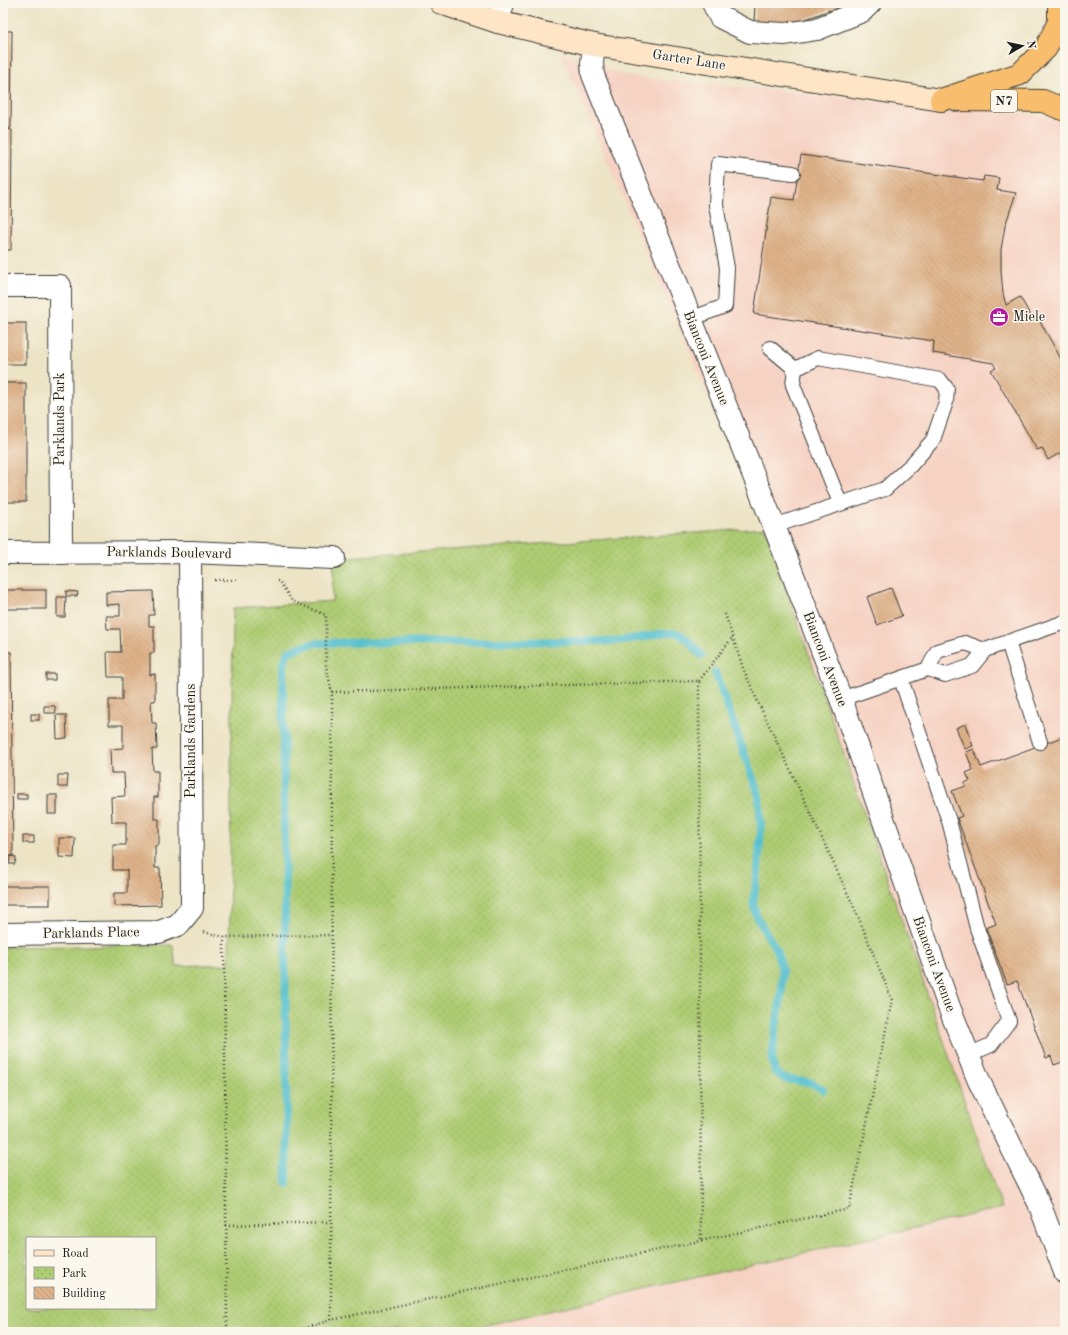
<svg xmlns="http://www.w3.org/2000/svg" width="1068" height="1335" font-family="'Old Standard TT',serif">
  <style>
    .built { fill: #f6d2c3 }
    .park { fill: url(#park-dots); stroke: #657448; fill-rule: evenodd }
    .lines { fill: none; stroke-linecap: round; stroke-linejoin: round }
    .stream { stroke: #53bfcd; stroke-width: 8 }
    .building { fill: url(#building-back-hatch) }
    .lane-casing { stroke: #3b3a36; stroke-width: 16 }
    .street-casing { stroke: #3b3a36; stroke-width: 24 }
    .secondary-casing { stroke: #3b3a36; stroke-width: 24 }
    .highway-casing { stroke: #3b3a36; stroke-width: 24 }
    .path { stroke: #3b3a36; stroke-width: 2.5; stroke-dasharray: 1 3; stroke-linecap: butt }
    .lane { stroke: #fff; stroke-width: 14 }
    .street { stroke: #fff; stroke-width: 22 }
    .secondary { stroke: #fde5c5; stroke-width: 22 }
    .highway { stroke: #f9be6d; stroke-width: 22 }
    .labels { text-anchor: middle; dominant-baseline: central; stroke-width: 3; stroke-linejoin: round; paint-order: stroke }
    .shield { fill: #fbf7ec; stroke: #5f5e5a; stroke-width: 1 }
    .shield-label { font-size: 13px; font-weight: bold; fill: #1c1c1c }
    .street-label { font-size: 14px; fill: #1c1c1c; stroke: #fbf7ec }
    .poi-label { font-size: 14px; fill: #1c1c1c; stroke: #fbf7ec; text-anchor: start }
  </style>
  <defs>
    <pattern id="park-dots" width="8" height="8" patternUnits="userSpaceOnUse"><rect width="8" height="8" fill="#aecc73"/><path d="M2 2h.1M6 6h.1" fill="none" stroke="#95af63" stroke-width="1.8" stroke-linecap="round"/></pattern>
    <pattern id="building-back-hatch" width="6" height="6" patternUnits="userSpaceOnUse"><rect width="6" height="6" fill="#dfb38a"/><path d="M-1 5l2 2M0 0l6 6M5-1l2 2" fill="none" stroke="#bf9976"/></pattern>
  </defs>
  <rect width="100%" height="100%" fill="#fbf7ec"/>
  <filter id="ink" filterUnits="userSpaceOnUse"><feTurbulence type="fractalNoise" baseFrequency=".025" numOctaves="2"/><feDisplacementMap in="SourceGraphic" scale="8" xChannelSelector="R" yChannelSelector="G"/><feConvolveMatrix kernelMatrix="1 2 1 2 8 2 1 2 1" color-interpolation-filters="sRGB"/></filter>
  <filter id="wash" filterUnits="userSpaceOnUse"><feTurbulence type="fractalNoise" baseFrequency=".012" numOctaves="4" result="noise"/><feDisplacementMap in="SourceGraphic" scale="16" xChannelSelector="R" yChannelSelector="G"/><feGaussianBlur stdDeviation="0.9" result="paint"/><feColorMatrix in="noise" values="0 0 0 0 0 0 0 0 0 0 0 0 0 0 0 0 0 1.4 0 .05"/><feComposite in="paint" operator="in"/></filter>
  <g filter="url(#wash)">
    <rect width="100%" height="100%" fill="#ede4c6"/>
    <polygon class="built" points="561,54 631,77 1065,117 1065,1332 456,1332 1001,1208 765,528"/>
    <path class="park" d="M765,528l237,680 -546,124h-453v-385l170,-2 3,21 53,-2 4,-356 99,-7 2,-43zM27,1238h128v70h-128z"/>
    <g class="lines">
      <g class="stream">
        <polyline points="715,672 759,795 761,828 758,870 753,902 757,918 776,949 782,969 782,991 775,1033 772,1060 775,1072 785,1079 812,1083 823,1090"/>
        <polyline points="287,1183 283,665 288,652 300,647 317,643 614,641 637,638 664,633 678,633 690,642 701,655"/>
      </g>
    </g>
    <g id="blocks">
      <g class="building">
        <polygon points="755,3 844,3 840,6 841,10 832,14 830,10 803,20 788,22 789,26 754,23"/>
        <polygon points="3,31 12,31 11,128 3,128"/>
        <polygon points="3,129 12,130 11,250 3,250"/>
        <polygon points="801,155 983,181 984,176 999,178 997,190 1016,193 1005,226 1001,250 1001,271 1003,294 1006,305 1020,297 1032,318 1037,316 1065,366 1065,457 1063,458 1060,453 1048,460 1042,448 1037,450 991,370 996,368 993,363 933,353 934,341 754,314 771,197 794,200"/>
        <rect x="3" y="323" width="23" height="41"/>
        <rect x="3" y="383" width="23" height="119"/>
        <polygon points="891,588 902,616 877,625 867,597"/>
        <rect x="3" y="590" width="43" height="19"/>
        <polygon points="66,591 78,592 77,596 66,596"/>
        <polygon points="153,591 154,615 149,615 149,626 154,626 154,653 150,653 150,675 155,674 155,701 151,701 152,723 156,723 157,749 152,749 153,771 158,771 158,797 154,797 154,819 159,819 159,845 155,846 155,868 160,868 161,905 114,906 114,893 127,893 127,870 113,870 113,845 126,845 126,822 112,822 111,797 125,796 124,773 111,773 110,749 123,748 123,725 109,725 109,700 122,700 122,677 108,677 107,652 121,652 120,629 107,629 106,616 120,616 120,604 106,605 106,592"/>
        <polygon points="57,597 66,597 65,617 57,617"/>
        <polygon points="3,652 11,652 13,856 3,856"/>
        <rect x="46" y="674" width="9" height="6"/>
        <polygon points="44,706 55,706 56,713 44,713"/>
        <rect x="31" y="714" width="8" height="6"/>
        <polygon points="56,715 66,715 67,738 57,739"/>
        <polygon points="965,724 973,746 965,749 956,728"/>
        <polygon points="1065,736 1065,1061 1054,1065 1051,1056 1046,1058 1017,981 1007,984 986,928 996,924 957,818 962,816 952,791 966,786 964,783 970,781 966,773 973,770 966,752 974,749 981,767"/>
        <polygon points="58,775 68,775 67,787 58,787"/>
        <rect x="17" y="794" width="10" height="5"/>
        <rect x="48" y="795" width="9" height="19"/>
        <rect x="23" y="836" width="11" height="7"/>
        <polygon points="59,838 75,838 74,858 59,857"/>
        <polygon points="10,856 16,857 15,864 9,864"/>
        <rect x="3" y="886" width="47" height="19"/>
      </g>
    </g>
  </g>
  <g filter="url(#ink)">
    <use href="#blocks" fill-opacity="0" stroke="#3b3a36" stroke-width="1"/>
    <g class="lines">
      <defs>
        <g id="lane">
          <polyline points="690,319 725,306 727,268 716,205 718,164 793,173"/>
          <polyline points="770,348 795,369"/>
          <polyline points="774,526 885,489 911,465 933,440 946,402 947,389 940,380 818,358 795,369 793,385 840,503"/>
          <polyline points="1008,642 1040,742"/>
          <polyline points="928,669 937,651 965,643 985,650"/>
          <polyline points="901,679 949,821 977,928 1009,1021 991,1045 968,1055"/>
          <polyline points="841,699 928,669 945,675 972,666 985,650 1065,622"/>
        </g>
        <g id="street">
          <polyline points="713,3 720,17 750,32 785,34 817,29 862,11 870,3"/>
          <polyline points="498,22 503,3"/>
          <polyline points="594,45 592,63 593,75 774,526 841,699 949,1007 979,1081 1039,1203 1065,1272"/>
          <polyline points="3,286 60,286 61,553"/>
          <polyline points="3,553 190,552 334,558"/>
          <polyline points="3,934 159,932 178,925 192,908 190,552"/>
        </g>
        <polyline id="secondary" points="441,3 498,22 594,45 941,100"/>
        <g id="highway">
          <polyline points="941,100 1020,74 1046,48 1059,22 1059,3"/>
          <polyline points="958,100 1043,101 1065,110"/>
        </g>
      </defs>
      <use href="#lane" class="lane-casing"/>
      <use href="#street" class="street-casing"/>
      <use href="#secondary" class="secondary-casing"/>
      <use href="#highway" class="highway-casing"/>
      <g class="path">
        <polyline points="215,580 238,580"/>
        <polyline points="277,581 279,581 292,601 326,615 326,666 332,692"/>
        <polyline points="699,681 732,638"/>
        <polyline points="204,932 224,937 331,935"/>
        <polyline points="224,937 227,1332"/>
        <polyline points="226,1225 331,1222"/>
        <polyline points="331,1320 332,692 699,681 701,1241"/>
        <polyline points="292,1332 331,1320 849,1209 892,1000 858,916 797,784 757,700 743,668 725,614"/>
      </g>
      <use href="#lane" class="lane"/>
      <use href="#street" class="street"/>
      <use href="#secondary" class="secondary"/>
      <use href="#highway" class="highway"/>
    </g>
  </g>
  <defs>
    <symbol id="office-disc" viewBox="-11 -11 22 22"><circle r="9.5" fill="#b5179e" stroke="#fbf7ec"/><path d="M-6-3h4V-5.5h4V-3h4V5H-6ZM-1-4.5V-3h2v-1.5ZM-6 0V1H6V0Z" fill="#fff"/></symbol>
  </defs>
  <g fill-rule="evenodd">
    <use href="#office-disc" x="988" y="306" width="22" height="22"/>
  </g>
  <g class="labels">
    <rect class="shield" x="991" y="90" width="26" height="22" rx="3"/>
    <g class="shield-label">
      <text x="1004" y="101">N7</text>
    </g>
    <g class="street-label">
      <text transform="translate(689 60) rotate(9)">Garter Lane</text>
      <text transform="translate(706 358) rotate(68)">Bianconi Avenue</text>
      <text transform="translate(60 419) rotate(-90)">Parklands Park</text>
      <text transform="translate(169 553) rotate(1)">Parklands Boulevard</text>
      <text transform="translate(825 659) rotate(69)">Bianconi Avenue</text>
      <text transform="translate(191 741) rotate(-90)">Parklands Gardens</text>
      <text transform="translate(91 933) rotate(-1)">Parklands Place</text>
      <text transform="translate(934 964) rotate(70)">Bianconi Avenue</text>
    </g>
    <g class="poi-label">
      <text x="1013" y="317">Miele</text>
    </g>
  </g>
  <rect width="1068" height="1335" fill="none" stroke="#fbf7ec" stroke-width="16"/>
  <rect x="26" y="1237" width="130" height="72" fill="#fbf7ec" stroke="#a29f99"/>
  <rect x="34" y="1250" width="20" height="6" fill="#fde5c5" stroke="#a29f99"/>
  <text x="62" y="1257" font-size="12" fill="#1c1c1c">Road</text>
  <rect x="34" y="1267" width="20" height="12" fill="url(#park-dots)" stroke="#a29f99"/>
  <text x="62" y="1277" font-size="12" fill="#1c1c1c">Park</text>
  <rect x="34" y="1287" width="20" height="12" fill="url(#building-back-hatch)" stroke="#a29f99"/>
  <text x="62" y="1297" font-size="12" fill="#1c1c1c">Building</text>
  <g transform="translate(1022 46) rotate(81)" stroke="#fbf7ec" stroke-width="3" paint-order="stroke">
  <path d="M0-3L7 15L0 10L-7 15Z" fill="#1c1c1c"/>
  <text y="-6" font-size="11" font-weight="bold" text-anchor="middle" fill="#1c1c1c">N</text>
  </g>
</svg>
